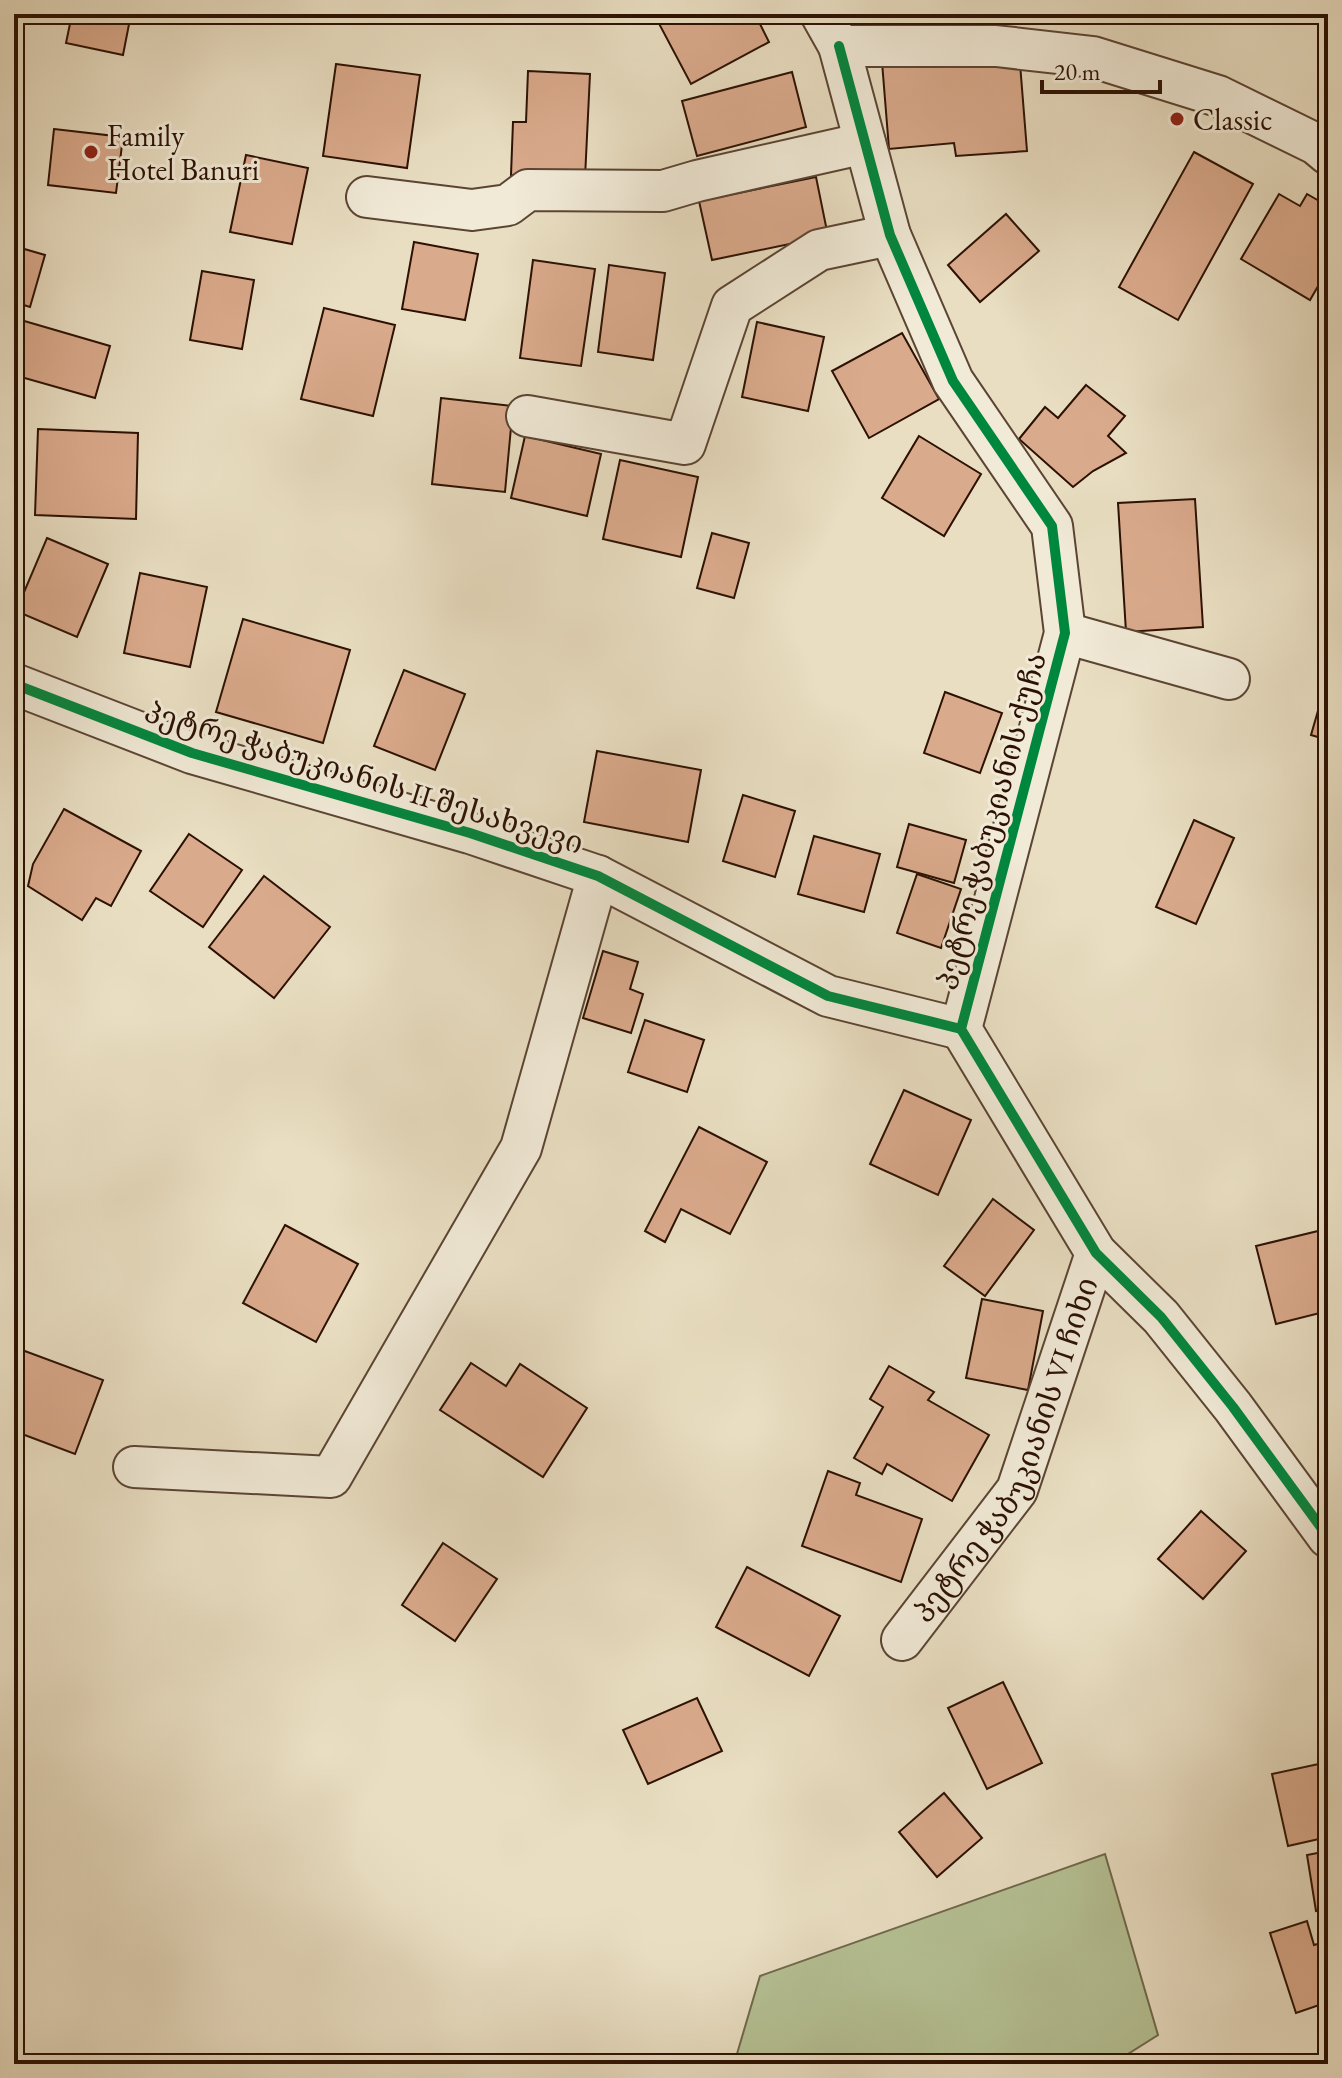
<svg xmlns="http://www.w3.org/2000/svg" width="1342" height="2078" font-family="'EB Garamond','Noto Serif Georgian',serif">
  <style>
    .green { fill: #b5c194; stroke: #70694c; stroke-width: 2 }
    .building { fill: #daaa8c; stroke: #2c1103; stroke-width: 2 }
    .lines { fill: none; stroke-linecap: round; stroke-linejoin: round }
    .minor-casing { stroke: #5b4433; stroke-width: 44 }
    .minor { stroke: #f1ead7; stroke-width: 40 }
    .cycleway-casing { stroke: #f1ead7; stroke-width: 15 }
    .cycleway { stroke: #00873e; stroke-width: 10 }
    .poi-dot { fill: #8f2418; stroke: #f1ead7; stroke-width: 3 }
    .labels { text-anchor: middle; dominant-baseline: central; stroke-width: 6; stroke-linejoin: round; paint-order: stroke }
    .poi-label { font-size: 30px; fill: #2c1103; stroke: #f1ead7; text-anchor: start }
    .street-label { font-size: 30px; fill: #2c1103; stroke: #f1ead7 }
  </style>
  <rect width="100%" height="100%" fill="#e9dec2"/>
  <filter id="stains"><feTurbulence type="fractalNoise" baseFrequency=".0025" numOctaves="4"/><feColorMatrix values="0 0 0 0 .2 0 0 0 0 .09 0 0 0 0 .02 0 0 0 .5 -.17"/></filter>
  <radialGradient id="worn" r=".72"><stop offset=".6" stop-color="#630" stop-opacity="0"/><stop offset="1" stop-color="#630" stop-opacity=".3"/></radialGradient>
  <polygon class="green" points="1105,1854 1158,2035 1112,2064 734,2064 760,1976"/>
  <g class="building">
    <polygon points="72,14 131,14 123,55 66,43"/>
    <polygon points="663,14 755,14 769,42 691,84 656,18"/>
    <polygon points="1019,51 1027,151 956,156 954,143 889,149 882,62"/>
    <polygon points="336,64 420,75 407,168 323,156"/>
    <polygon points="528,71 590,74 585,178 511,175 513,122 526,122"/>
    <polygon points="792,72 806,127 697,156 682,101"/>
    <polygon points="54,129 123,137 116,193 48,185"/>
    <polygon points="1194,152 1253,184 1178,320 1119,287"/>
    <polygon points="246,155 308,168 292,244 230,232"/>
    <polygon points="816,177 828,236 712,260 699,201"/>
    <polygon points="1279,194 1300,206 1307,194 1328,206 1328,269 1310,300 1241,259"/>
    <polygon points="1006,214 1039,251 980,302 948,265"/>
    <polygon points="414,242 478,254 465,320 402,309"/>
    <polygon points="14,246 45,255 30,307 14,302"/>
    <polygon points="533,260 595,269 581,366 520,358"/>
    <polygon points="609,265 665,273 653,360 598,352"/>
    <polygon points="202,271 254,280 242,349 190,340"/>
    <polygon points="324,308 395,325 373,416 301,399"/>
    <polygon points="14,318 110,346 95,398 14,375"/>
    <polygon points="757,322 824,337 808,411 742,397"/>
    <polygon points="902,333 939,399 869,438 832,371"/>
    <polygon points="1086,385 1125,416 1108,436 1126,453 1093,471 1073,487 1019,439 1045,407 1058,418"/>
    <polygon points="441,398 513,406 505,492 432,484"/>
    <polygon points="38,429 138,433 136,519 35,515"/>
    <polygon points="525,436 601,454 587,516 511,498"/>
    <polygon points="919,436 981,474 944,536 882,498"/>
    <polygon points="620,460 698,477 681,557 603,539"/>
    <polygon points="1195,499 1203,627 1126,632 1118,503"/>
    <polygon points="712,533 749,543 734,598 697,588"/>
    <polygon points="47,538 108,564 77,637 16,611"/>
    <polygon points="140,573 207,587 190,667 124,653"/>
    <polygon points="243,619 350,650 323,743 216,712"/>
    <polygon points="404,670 465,694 435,770 374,746"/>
    <polygon points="1328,676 1328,740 1311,735"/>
    <polygon points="945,692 1002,713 980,773 924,753"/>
    <polygon points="597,751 701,770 688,842 584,822"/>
    <polygon points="743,795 795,811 775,877 723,861"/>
    <polygon points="64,809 141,851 111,906 96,898 82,920 28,886 33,864"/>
    <polygon points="1194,820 1234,838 1196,924 1156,907"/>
    <polygon points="909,824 966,840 954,883 897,867"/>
    <polygon points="189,834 242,870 203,927 150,891"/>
    <polygon points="814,836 880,854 864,912 798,894"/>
    <polygon points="917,874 961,889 941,948 897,933"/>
    <polygon points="264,876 330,927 274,998 209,947"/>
    <polygon points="603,951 638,962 630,989 643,994 631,1033 583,1018"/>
    <polygon points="645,1020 704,1040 687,1092 628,1072"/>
    <polygon points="904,1090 971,1120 938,1195 870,1164"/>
    <polygon points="699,1127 767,1162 730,1234 681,1209 665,1242 645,1231"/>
    <polygon points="993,1199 1034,1230 985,1296 944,1266"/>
    <polygon points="285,1225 358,1264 316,1342 243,1303"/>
    <polygon points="1318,1231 1328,1271 1328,1311 1276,1324 1256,1246"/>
    <polygon points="982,1299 1043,1311 1028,1390 966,1378"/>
    <polygon points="14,1347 103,1380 75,1454 14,1431"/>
    <polygon points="471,1363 506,1386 520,1364 587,1408 543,1477 440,1410"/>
    <polygon points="889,1366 934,1392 928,1400 989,1435 952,1501 887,1464 882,1474 854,1458 883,1407 870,1399"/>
    <polygon points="828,1471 860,1483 856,1495 922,1519 901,1582 802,1546"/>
    <polygon points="1201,1511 1246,1551 1203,1599 1158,1559"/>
    <polygon points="443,1543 497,1579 455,1641 402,1605"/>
    <polygon points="747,1567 840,1616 809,1676 716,1627"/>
    <polygon points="1003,1682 1042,1763 987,1789 948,1708"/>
    <polygon points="697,1698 722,1751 648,1784 623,1730"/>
    <polygon points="1328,1762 1328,1837 1288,1846 1272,1774"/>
    <polygon points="944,1793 982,1838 937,1877 899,1832"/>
    <polygon points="1328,1851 1328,1909 1316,1911 1307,1855"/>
    <polygon points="1307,1921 1314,1945 1328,1941 1328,2002 1296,2013 1270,1933"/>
  </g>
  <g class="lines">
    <defs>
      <g id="minor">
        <polyline points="821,14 839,46 996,46 1093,57 1218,96 1316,144 1328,154"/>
        <polyline points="839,46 890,235 953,381 1052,526 1065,633 961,1029 1096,1253 1161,1317 1233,1407 1328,1537"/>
        <polyline points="367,197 472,210 508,205 528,190 663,191 697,181 865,143"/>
        <polyline points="527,416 685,444 732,306 819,250 890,235"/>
        <polyline points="1065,633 1229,679"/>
        <polyline points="14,684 192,753 470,833 598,876 828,996 961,1029"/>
        <polyline points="134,1467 331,1477 521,1148 598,876"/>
        <path id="s1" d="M902,1640l115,-150 79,-237"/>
      </g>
    </defs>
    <use href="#minor" class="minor-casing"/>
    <use href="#minor" class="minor"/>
    <defs>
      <g id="cycleway">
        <polyline points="839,46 890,235 953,381 1052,526 1065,633 961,1029 1096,1253 1161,1317 1233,1407 1328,1537"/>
        <polyline points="14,684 192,753 470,833 598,876 828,996 961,1029"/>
      </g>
    </defs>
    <use href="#cycleway" class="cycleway-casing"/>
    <use href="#cycleway" class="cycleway"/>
  </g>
  <g class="poi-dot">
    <circle cx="1177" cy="119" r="8"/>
    <circle cx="91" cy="152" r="8"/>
  </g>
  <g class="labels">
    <g class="poi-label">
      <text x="1193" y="119">Classic</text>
      <text x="107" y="135">Family<tspan x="107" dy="34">Hotel Banuri</tspan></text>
    </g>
    <g class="street-label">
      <text transform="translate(364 777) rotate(17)">პეტრე ჭაბუკიანის II შესახვევი</text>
      <text transform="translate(991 821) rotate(-75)">პეტრე ჭაბუკიანის ქუჩა</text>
      <text stroke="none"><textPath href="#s1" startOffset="220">პეტრე ჭაბუკიანის VI ჩიხი</textPath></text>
    </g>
  </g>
  <rect width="1342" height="2078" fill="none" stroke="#e9dec2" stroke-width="48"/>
  <rect x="16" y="16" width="1310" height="2046" fill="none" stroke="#2c1103" stroke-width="4"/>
  <rect x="24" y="24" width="1294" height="2030" fill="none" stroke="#2c1103" stroke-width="2"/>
  <path d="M1042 80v12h118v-12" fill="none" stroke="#2c1103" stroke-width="4"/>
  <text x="1054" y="80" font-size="24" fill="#2c1103" stroke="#f1ead7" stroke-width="6" paint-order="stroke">20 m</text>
  <rect width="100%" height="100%" filter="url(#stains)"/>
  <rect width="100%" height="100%" fill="url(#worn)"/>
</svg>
